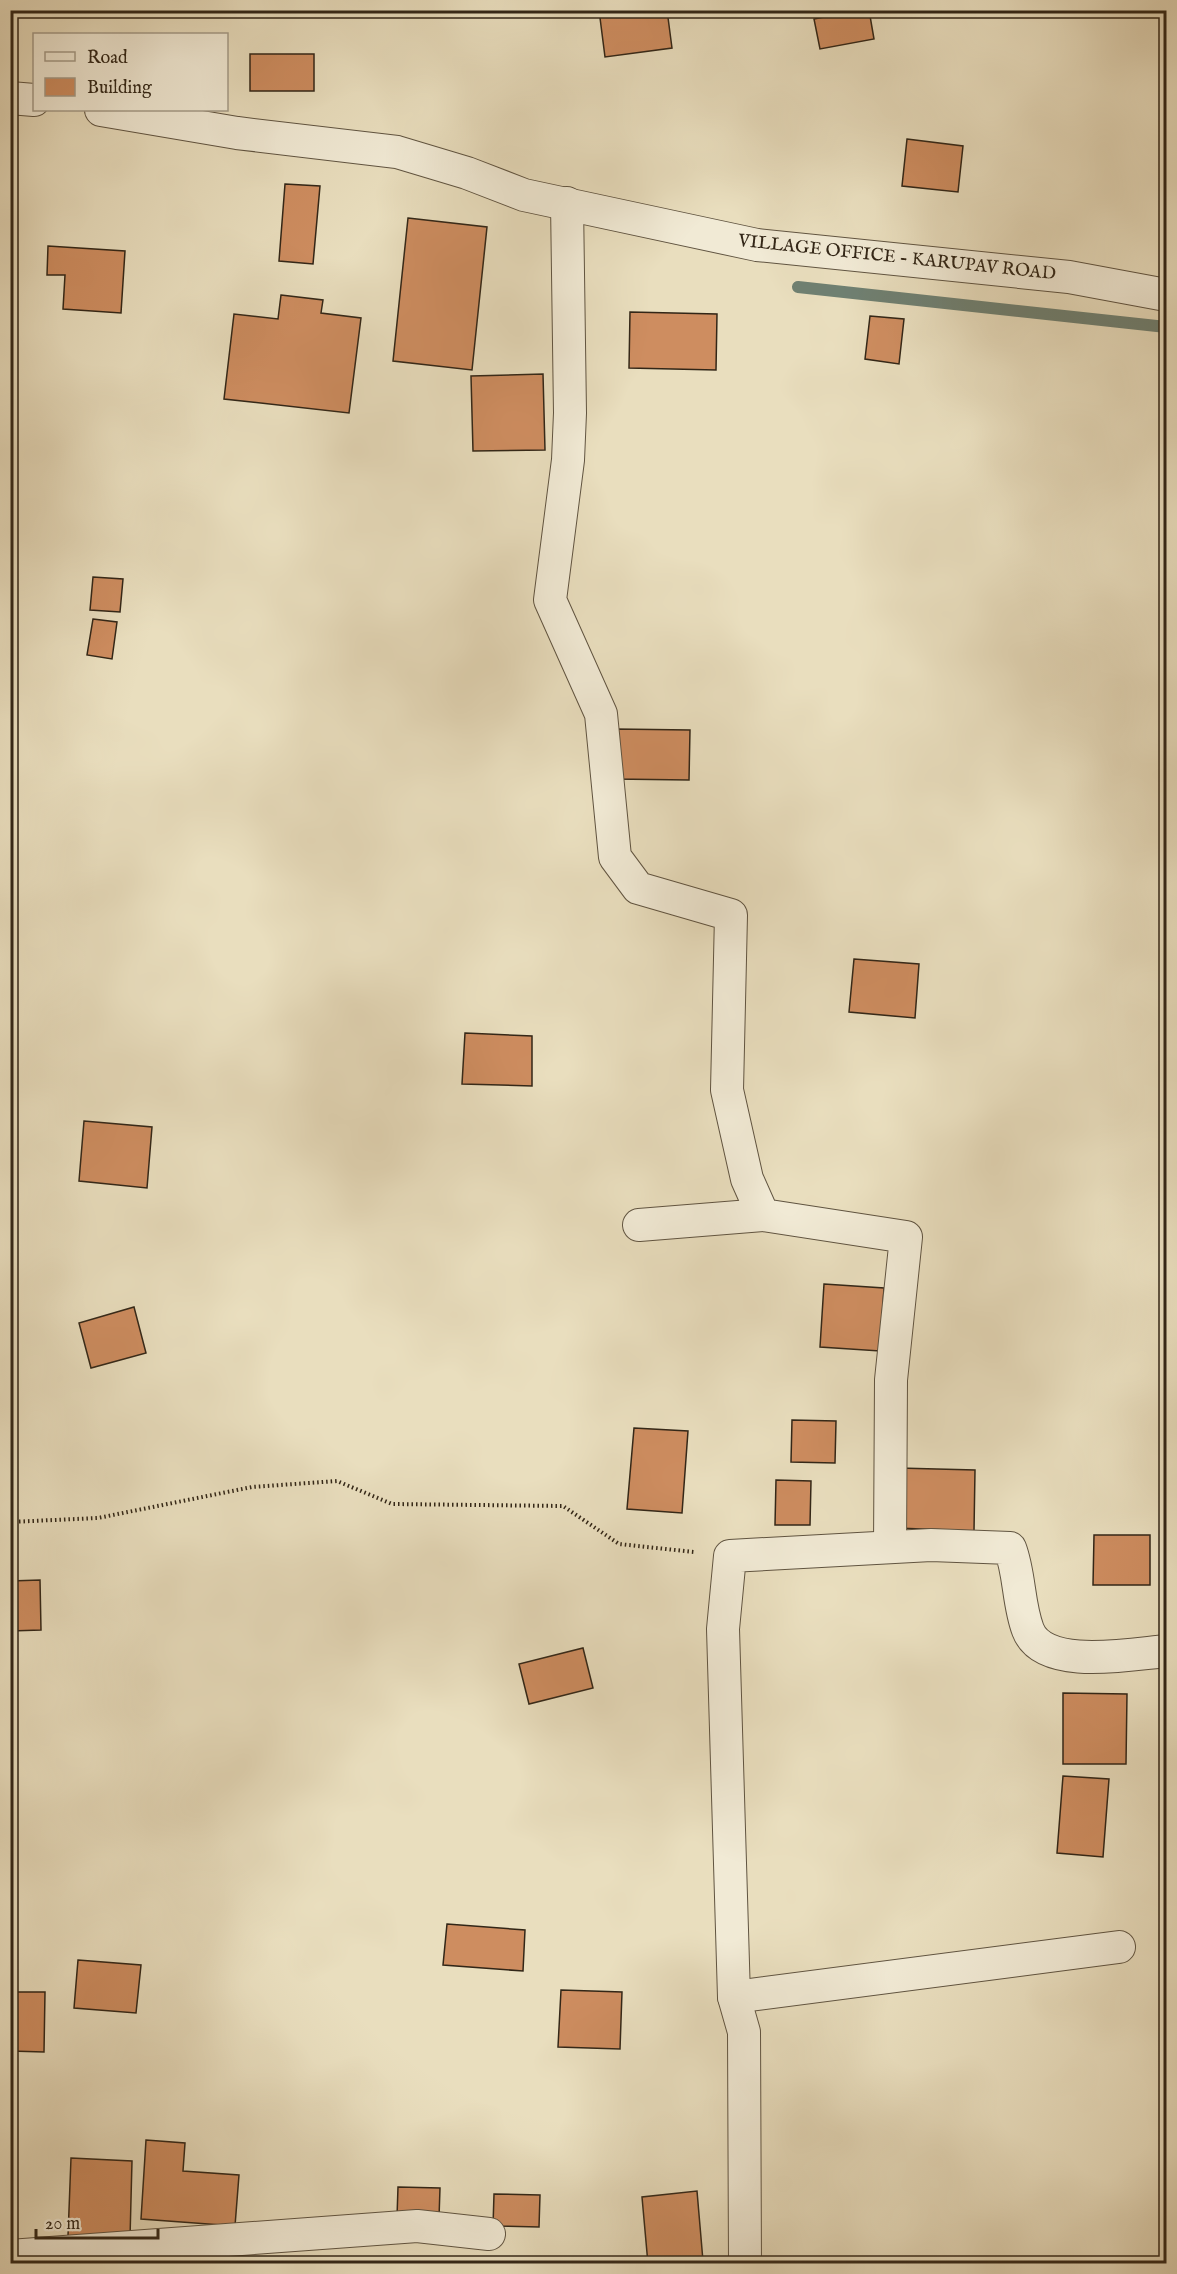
<svg xmlns="http://www.w3.org/2000/svg" width="1177" height="2274" font-family="'IM FELL English',serif">
  <style>
    .lines { fill: none; stroke-linecap: round; stroke-linejoin: round }
    .stream { stroke: #6f8072; stroke-width: 12 }
    .building { fill: #ce8d60; stroke: #322617; stroke-width: 1.5 }
    .minor-casing { stroke: #605441; stroke-width: 34 }
    .path { stroke: #322617; stroke-width: 4; stroke-dasharray: 1.5 3; stroke-linecap: butt }
    .minor { stroke: #f1ead5; stroke-width: 32 }
    .labels { text-anchor: middle; dominant-baseline: central; stroke-width: 4.5; stroke-linejoin: round; paint-order: stroke }
    .street-label { font-size: 18px; fill: #322617; stroke: #f1ead5 }
  </style>
  <rect width="100%" height="100%" fill="#e9debe"/>
  <filter id="stains"><feTurbulence type="fractalNoise" baseFrequency=".00333" numOctaves="4"/><feColorMatrix values="0 0 0 0 .2 0 0 0 0 .09 0 0 0 0 .02 0 0 0 .5 -.17"/></filter>
  <radialGradient id="worn" r=".72"><stop offset=".6" stop-color="#630" stop-opacity="0"/><stop offset="1" stop-color="#630" stop-opacity=".3"/></radialGradient>
  <g class="lines">
    <polyline class="stream" points="798,287 1166,327"/>
  </g>
  <g class="building">
    <polygon points="599,10 667,10 672,48 605,57"/>
    <polygon points="859,10 869,10 874,39 820,49 814,19"/>
    <rect x="250" y="54" width="64" height="37"/>
    <polygon points="907,139 963,146 958,192 902,186"/>
    <polygon points="285,184 320,186 313,264 279,261"/>
    <polygon points="408,218 487,227 472,370 393,361"/>
    <polygon points="48,246 125,251 121,313 63,309 65,275 47,275"/>
    <polygon points="281,295 323,300 321,313 361,318 349,413 224,399 234,314 278,319"/>
    <polygon points="630,312 717,314 716,370 629,368"/>
    <polygon points="870,316 904,319 899,364 865,359"/>
    <polygon points="543,374 545,450 473,451 471,376"/>
    <polygon points="93,577 123,579 120,612 90,610"/>
    <polygon points="93,619 117,622 112,659 87,655"/>
    <polygon points="615,729 690,730 689,780 614,779"/>
    <polygon points="854,959 919,964 915,1018 849,1012"/>
    <polygon points="465,1033 532,1036 532,1086 462,1084"/>
    <polygon points="84,1121 152,1127 147,1188 79,1181"/>
    <polygon points="824,1284 884,1288 880,1351 820,1347"/>
    <polygon points="134,1307 146,1353 91,1368 79,1323"/>
    <polygon points="792,1420 836,1421 835,1463 791,1462"/>
    <polygon points="634,1428 688,1431 682,1513 627,1509"/>
    <polygon points="898,1468 975,1470 974,1531 896,1528"/>
    <polygon points="776,1480 811,1481 810,1525 775,1525"/>
    <polygon points="1094,1535 1150,1535 1150,1585 1093,1585"/>
    <polygon points="40,1580 41,1630 10,1631 10,1581"/>
    <polygon points="583,1648 593,1688 529,1704 519,1664"/>
    <polygon points="1063,1693 1127,1694 1126,1764 1063,1764"/>
    <polygon points="1063,1776 1109,1779 1103,1857 1057,1853"/>
    <polygon points="447,1924 525,1930 523,1971 443,1965"/>
    <polygon points="78,1960 141,1965 136,2013 74,2008"/>
    <polygon points="561,1990 622,1992 620,2049 558,2047"/>
    <polygon points="10,1992 45,1992 44,2052 10,2051"/>
    <polygon points="146,2140 185,2143 183,2171 239,2175 235,2226 141,2219"/>
    <polygon points="71,2158 132,2161 130,2238 68,2236"/>
    <polygon points="398,2187 440,2188 439,2218 397,2217"/>
    <polygon points="697,2191 703,2261 648,2264 642,2197"/>
    <polygon points="494,2194 540,2195 539,2227 493,2226"/>
    <polygon points="798,2261 851,2262 851,2264 798,2264"/>
  </g>
  <g class="lines">
    <defs>
      <g id="minor">
        <polyline points="10,98 34,100"/>
        <polyline points="101,110 237,133 397,152 467,173 524,195 757,245 1069,277 1166,295"/>
        <polyline points="567,203 570,413 568,460 550,600 601,714 615,857 638,888 731,915 727,1090 747,1179 763,1215 906,1237 891,1380 890,1547"/>
        <polyline points="639,1225 763,1215"/>
        <polyline points="734,1997 1119,1947"/>
        <polyline points="10,2256 417,2226 489,2234"/>
        <path d="M745,2264l-1,-232 -10,-35 -11,-368 7,-73 201,-11 79,3c10,26 8,56 18,82 16,41 103,24 138,21"/>
      </g>
    </defs>
    <use href="#minor" class="minor-casing"/>
    <polyline class="path" points="10,1522 98,1518 252,1487 337,1481 392,1504 563,1506 619,1544 694,1552"/>
    <use href="#minor" class="minor"/>
  </g>
  <g class="labels">
    <g class="street-label">
      <text transform="translate(897 258) rotate(6)">VILLAGE OFFICE - KARUPAV ROAD</text>
    </g>
  </g>
  <rect width="1177" height="2274" fill="none" stroke="#e9debe" stroke-width="36"/>
  <rect x="12" y="12" width="1153" height="2250" fill="none" stroke="#322617" stroke-width="3"/>
  <rect x="18" y="18" width="1141" height="2238" fill="none" stroke="#322617" stroke-width="1.5"/>
  <rect x="33" y="33" width="195" height="78" fill="#f1ead5" stroke="#a59c89" stroke-width="1.5"/>
  <rect x="45" y="52" width="30" height="9" fill="#f1ead5" stroke="#a59c89" stroke-width="1.5"/>
  <text x="87" y="63" font-size="18" fill="#322617">Road</text>
  <rect x="45" y="78" width="30" height="18" fill="#ce8d60" stroke="#a59c89" stroke-width="1.5"/>
  <text x="87" y="93" font-size="18" fill="#322617">Building</text>
  <path d="M36 2229v9h122v-9" fill="none" stroke="#322617" stroke-width="3"/>
  <text x="45" y="2229" font-size="18" fill="#322617" stroke="#f1ead5" stroke-width="4.5" paint-order="stroke">20 m</text>
  <rect width="100%" height="100%" filter="url(#stains)"/>
  <rect width="100%" height="100%" fill="url(#worn)"/>
</svg>
